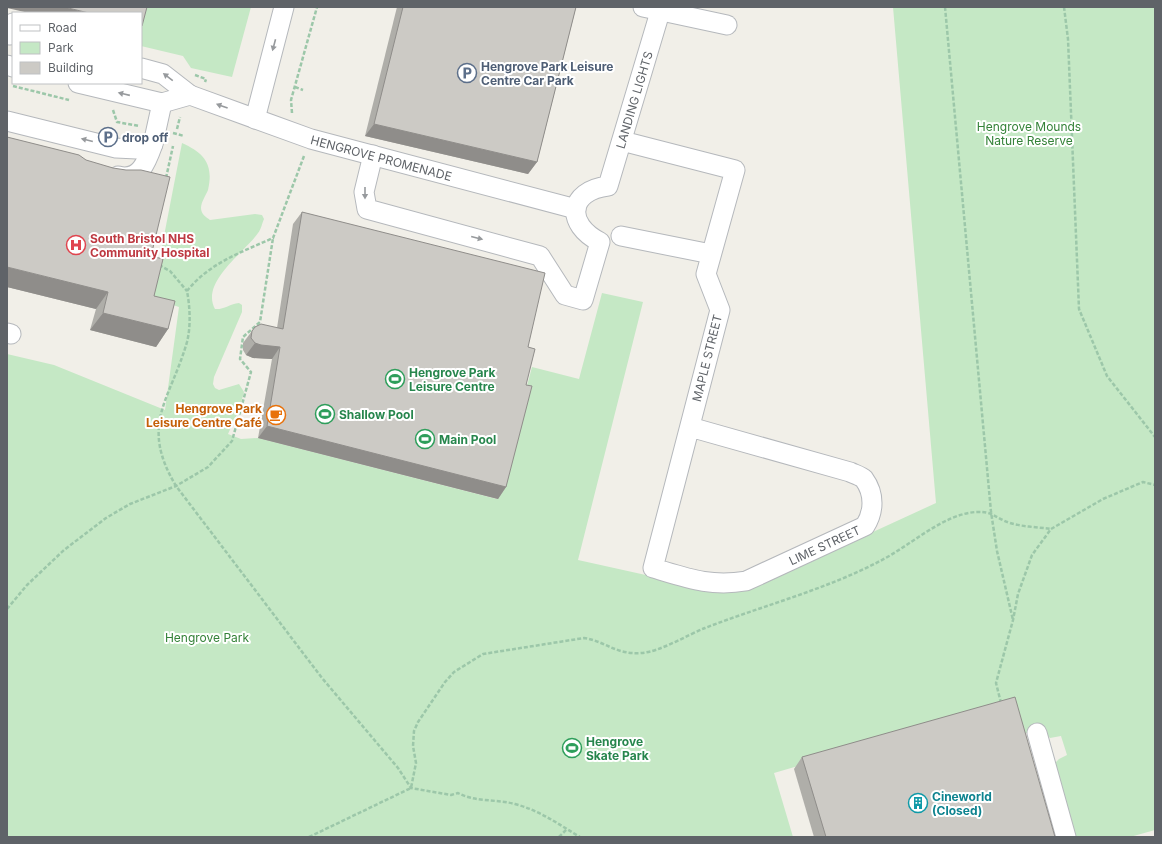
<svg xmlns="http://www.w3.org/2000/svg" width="1162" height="844" font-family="Inter,sans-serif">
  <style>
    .green { fill: #c5e8c5 }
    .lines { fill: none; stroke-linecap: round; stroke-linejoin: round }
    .minor-casing { stroke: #b5b8bc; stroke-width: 21 }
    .path { stroke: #9cc7a9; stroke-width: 2.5; stroke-dasharray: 4 2; stroke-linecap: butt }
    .minor { stroke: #fff; stroke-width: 19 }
    .wall { fill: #afaea9 }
    .shaded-wall { fill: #8f8d8a }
    .building { fill: #cccac5; stroke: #8f8d8a }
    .oneway { fill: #979a9d }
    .labels { text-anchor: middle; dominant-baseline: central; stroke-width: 4; stroke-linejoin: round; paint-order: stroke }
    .service-label { font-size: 12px; font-weight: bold; fill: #4e5e75; stroke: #fff; text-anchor: start }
    .street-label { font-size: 12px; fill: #5f6368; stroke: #fff }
    .park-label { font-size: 12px; fill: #348238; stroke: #fff }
    .health-label { font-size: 12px; font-weight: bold; fill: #be3a42; stroke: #fff; text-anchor: start }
    .leisure-label { font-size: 12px; font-weight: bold; fill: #27864d; stroke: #fff; text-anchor: start }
    .food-label { font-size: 12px; font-weight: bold; fill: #c56008; stroke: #fff; text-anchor: end }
    .culture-label { font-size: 12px; font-weight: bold; fill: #0d838f; stroke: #fff; text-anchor: start }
  </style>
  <rect width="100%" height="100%" fill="#f1efe8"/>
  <g class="green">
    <polygon points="141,7 251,7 232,77 191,68 183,56 141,46 140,13"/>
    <path d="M893,7h262v823l-25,7h-57l-20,-72 6,-6 8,-4 -6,-19 -11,2 -9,-9 -22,6 -9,-31 -236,69 19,64h-786v-483l47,11 111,45 14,-103 -27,-9 30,-155c22,10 32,21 26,47 -2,5 -7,12 -7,18 0,6 5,9 9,12l45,-6 7,1 2,4c-2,4 -3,11 -6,14 -13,19 -58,49 -43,76 8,1 15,-5 24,-6l3,2v7l-28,65 -1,7 2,4 4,2 20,-6 5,8 -5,18 -11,24 13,5 17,-1 239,61 35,-132 47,12 23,-86 41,9 -65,258 140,31 16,1 15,-3 187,-86z"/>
  </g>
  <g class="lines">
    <defs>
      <g id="minor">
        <polyline points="643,7 727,25"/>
        <polyline points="10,35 13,23"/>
        <polyline points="7,65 13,67"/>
        <polyline points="141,68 163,74 190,95"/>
        <path id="s1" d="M78,83l84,20 28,-8 121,44 265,70"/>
        <polyline points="255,119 284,7"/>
        <polyline points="7,121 116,148 137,149 153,144 162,103"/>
        <path id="s2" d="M622,141l113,29 -29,104 14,36 -67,258c34,10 57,19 93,13l119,-55c9,-14 10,-32 -1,-47 -3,-3 -10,-5 -14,-7l-160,-45"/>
        <path id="s3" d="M373,155l-9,37 3,17 173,47 25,39 18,5 17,-58c-35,-18 -32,-51 8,-56l52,-174"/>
        <path d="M118,176c22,6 29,-15 35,-32"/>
        <polyline points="621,236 711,254"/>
        <polyline points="7,333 11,334"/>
        <polyline points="1037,733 1066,837"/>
      </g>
    </defs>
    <use href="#minor" class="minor-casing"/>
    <g class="path">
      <polyline points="945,7 991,512 997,551 1013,620"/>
      <polyline points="1064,7 1068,39 1079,309 1107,376 1155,437"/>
      <polyline points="195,75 206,79 205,82"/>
      <polyline points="13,86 69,100"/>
      <polyline points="295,87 303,90"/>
      <polyline points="113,110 117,122 139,126"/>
      <polyline points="292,113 291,100 317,7"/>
      <polyline points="177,129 180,117"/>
      <polyline points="173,133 184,136"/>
      <path d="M304,156l-31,82c-31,14 -64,25 -86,53 3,16 4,35 0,51 -17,59 -48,82 -11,144l146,192 76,90 13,20 40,7 7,-2c16,9 38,6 57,11 26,7 43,20 65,33"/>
      <polyline points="166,178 173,146"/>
      <polyline points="159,265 170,271 187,291"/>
      <polyline points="7,609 27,585 64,550 106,518 130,504 176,486 208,467 232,441 251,372 240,359 243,337 260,322 273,238"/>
      <polyline points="1001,703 996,683 1013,620 1018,594 1032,555 1051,529 1103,499 1143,482 1155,485"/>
      <path d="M309,837l102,-49 5,-25 -3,-17 1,-15 4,-9 27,-40 9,-10 29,-18 101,-16c21,3 32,17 57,15 19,-1 46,-18 64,-25 57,-22 122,-39 175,-67 30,-15 63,-47 96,-49 17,-1 19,6 34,11 13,4 28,4 41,6"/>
      <polyline points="559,837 567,829"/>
    </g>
    <use href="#minor" class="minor"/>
  </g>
  <g class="wall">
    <polygon points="397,7 576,7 537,162 528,174 365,136"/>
    <polygon points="302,212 528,347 526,385 506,487 498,499 258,438 272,359 253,358 246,355 243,350 243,343 255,327 277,328 293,224"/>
    <polygon points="151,256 154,296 168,329 156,347 90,330 96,309 7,287"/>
    <polygon points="802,757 1055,837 814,837 794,769"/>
  </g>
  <g class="shaded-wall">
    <polygon points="7,7 64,7 89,13 29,13 7,8"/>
    <polygon points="374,124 537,162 528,174 365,136"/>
    <polygon points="7,267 108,292 96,309 7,287"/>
    <polygon points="103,313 168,329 156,347 90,330"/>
    <polygon points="255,343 280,347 272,359 253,358 246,355"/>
    <polygon points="267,426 506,487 498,499 258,438"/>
  </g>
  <g class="building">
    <polygon points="64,7 147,7 142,26 141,26 141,13 89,13"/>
    <polygon points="403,7 576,7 537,162 374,124"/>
    <polygon points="7,137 79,155 86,160 113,168 126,170 141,170 170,177 151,256 163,259 154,296 175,301 168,329 103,313 108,292 7,267"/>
    <polygon points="302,212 545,273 528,347 535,349 526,385 532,386 506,487 267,426 280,347 261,345 255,343 251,338 252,331 255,327 261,324 283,329"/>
    <polygon points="1015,697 1055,837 826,837 802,757"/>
  </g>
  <defs><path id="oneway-solid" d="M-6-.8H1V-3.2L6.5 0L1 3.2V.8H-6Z"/></defs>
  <g class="oneway">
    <use href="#oneway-solid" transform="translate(274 45) rotate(105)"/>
    <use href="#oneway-solid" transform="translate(168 77) rotate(-143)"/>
    <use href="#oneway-solid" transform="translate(124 94) rotate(-167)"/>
    <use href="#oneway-solid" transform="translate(222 106) rotate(-160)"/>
    <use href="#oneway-solid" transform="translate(87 140) rotate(-166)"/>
    <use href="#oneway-solid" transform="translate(365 193) rotate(90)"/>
    <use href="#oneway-solid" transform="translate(477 238) rotate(14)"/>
  </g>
  <defs>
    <symbol id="parking-ring" viewBox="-11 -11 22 22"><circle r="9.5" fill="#fff" stroke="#5c6f8a" stroke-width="1.5"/><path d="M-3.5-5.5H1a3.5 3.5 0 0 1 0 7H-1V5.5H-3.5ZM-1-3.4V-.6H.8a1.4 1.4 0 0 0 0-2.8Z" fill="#5c6f8a"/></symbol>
    <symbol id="hospital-ring" viewBox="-11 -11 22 22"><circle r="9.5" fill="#fff" stroke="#e0444e" stroke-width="1.5"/><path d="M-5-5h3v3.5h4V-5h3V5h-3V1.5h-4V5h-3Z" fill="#e0444e"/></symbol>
    <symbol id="stadium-ring" viewBox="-11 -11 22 22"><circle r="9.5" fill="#fff" stroke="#2e9e5b" stroke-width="1.5"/><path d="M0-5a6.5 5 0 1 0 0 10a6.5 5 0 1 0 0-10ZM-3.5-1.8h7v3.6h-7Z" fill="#2e9e5b"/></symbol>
    <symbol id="cafe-ring" viewBox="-11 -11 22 22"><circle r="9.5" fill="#fff" stroke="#e8710a" stroke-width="1.5"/><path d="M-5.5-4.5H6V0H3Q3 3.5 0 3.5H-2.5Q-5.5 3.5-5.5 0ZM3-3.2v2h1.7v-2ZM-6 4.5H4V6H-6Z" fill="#e8710a"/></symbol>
    <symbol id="building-ring" viewBox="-11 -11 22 22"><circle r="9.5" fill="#fff" stroke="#0f9aa8" stroke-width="1.5"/><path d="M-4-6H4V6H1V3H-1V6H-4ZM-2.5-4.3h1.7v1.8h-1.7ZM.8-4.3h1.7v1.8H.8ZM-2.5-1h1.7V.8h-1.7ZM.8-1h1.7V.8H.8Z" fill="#0f9aa8"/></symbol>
  </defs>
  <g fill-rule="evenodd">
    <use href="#parking-ring" x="456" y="62" width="22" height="22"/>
    <use href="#parking-ring" x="97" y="126" width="22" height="22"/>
    <use href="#hospital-ring" x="65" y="234" width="22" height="22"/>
    <use href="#stadium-ring" x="384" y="368" width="22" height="22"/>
    <use href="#stadium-ring" x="314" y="403" width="22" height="22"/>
    <use href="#cafe-ring" x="265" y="404" width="22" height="22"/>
    <use href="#stadium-ring" x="414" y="428" width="22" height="22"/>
    <use href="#stadium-ring" x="561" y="737" width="22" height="22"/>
    <use href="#building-ring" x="907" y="792" width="22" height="22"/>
  </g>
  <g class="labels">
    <g class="service-label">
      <text x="481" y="66">Hengrove Park Leisure<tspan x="481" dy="14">Centre Car Park</tspan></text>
      <text x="122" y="137">drop off</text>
    </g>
    <g class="street-label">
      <text stroke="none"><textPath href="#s3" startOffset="536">LANDING LIGHTS</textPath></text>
      <text stroke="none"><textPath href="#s1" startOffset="317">HENGROVE PROMENADE</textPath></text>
      <text transform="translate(707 358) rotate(-76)">MAPLE STREET</text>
      <text stroke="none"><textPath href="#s2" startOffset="711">LIME STREET</textPath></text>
    </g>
    <g class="park-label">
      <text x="1029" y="126">Hengrove Mounds<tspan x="1029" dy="14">Nature Reserve</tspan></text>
      <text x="207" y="637">Hengrove Park</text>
    </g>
    <g class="health-label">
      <text x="90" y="238">South Bristol NHS<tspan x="90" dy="14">Community Hospital</tspan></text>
    </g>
    <g class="leisure-label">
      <text x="409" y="372">Hengrove Park<tspan x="409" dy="14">Leisure Centre</tspan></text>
      <text x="339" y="414">Shallow Pool</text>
      <text x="439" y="439">Main Pool</text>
      <text x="586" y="741">Hengrove<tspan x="586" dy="14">Skate Park</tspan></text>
    </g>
    <g class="food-label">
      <text x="262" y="408">Hengrove Park<tspan x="262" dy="14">Leisure Centre Café</tspan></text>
    </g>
    <g class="culture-label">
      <text x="932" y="796">Cineworld<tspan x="932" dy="14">(Closed)</tspan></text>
    </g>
  </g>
  <rect width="1162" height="844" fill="none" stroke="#5f6368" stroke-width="16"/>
  <rect x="12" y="12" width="130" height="72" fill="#ffffff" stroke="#bfc1c3"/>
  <rect x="20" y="25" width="20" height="6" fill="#ffffff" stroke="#bfc1c3"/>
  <text x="48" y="32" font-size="12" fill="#5f6368">Road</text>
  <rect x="20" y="42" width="20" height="12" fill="#c5e8c5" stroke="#bfc1c3"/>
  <text x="48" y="52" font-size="12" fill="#5f6368">Park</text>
  <rect x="20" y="62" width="20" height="12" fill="#cccac5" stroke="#bfc1c3"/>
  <text x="48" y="72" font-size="12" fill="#5f6368">Building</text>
</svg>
